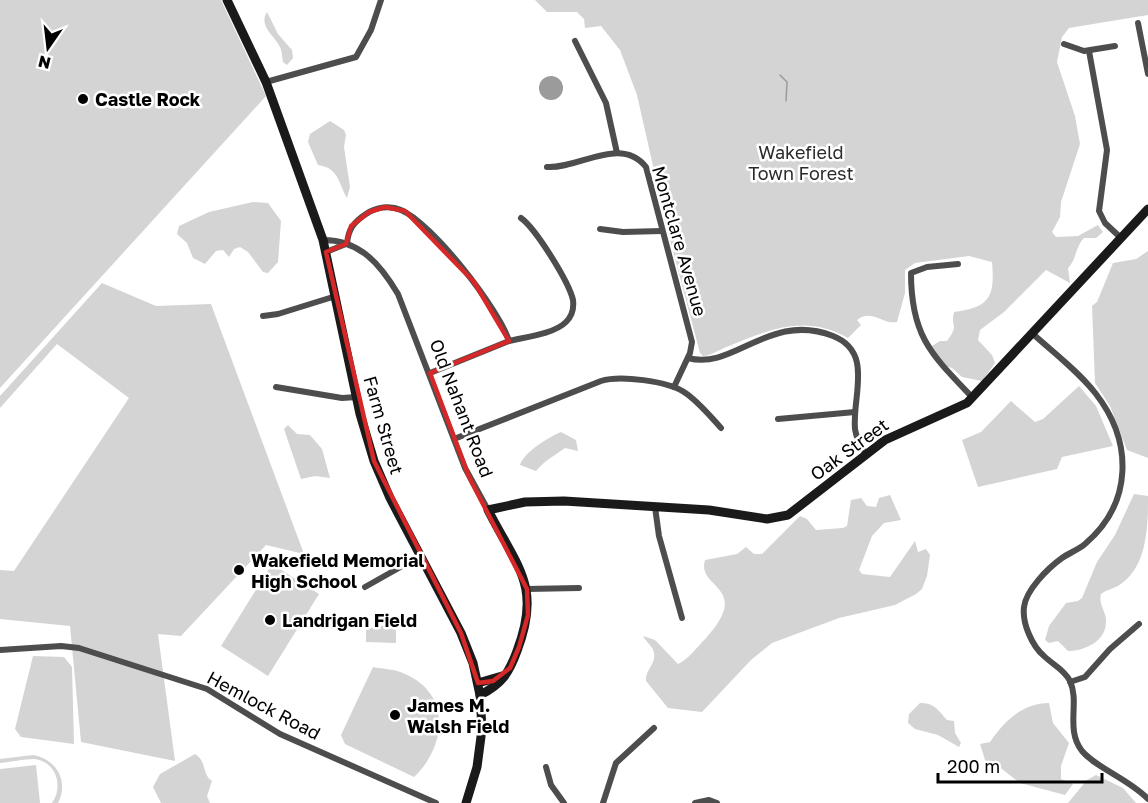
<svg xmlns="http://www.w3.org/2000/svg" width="1148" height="803" font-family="'Golos Text',sans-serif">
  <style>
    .green { fill: #d4d4d4 }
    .water { fill: #9b9b9b }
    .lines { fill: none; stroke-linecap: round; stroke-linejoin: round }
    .stream { stroke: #9b9b9b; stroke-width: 1.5 }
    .street { stroke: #4d4d4d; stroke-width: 6 }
    .secondary { stroke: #1a1a1a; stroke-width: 9 }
    .marked { fill: none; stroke: #d62828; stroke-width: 4.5; stroke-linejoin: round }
    .poi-dot { fill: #000; stroke: #fff; stroke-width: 2 }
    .labels { text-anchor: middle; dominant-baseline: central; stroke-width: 5; stroke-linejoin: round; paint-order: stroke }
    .poi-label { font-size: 18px; font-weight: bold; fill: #000; stroke: #fff; text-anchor: start }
    .park-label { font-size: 18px; fill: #2b2b2b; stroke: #fff }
    .street-label { font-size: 18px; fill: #000; stroke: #fff }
  </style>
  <rect width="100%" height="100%" fill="#fff"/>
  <g class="green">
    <polygon points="0,0 221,0 266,96 0,388"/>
    <path d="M535,0h613v15l-79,13 -7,9 -5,25 18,54 5,28 -19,58 -1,15 -8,15 4,5 22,-1 20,-11 5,7 -7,6h-12c-9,9 -7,21 -16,30l2,15 -24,-13 -42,42 -24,18 -2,10 14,15 3,8 -13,18 -20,-4 -10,-9 -7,-2 -13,-20 8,-5h7c13,-18 3,-12 7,-29 36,-5 41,-15 38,-50l-23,-6 -54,7 -10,7v23l-8,29c-14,3 -26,-14 -40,-2l4,5 -13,13c-42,-24 -78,-9 -119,8 -9,3 -16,9 -26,10l-3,-3 -32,-121 -31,-137 -17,-45 -19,-24 -16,2 -1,-9 -7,-7h-30z"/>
    <path d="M267,12l11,22 14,16 1,8 -6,7 -4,-3c-1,-5 -1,-11 -3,-15 -5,-11 -22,-21 -13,-35z"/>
    <path d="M330,121l14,9 2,5 -2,12 6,40 -3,11c-9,-15 -8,-30 -29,-33l-10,-23 2,-8z"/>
    <polygon points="253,202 268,203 281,221 278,262 268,273 263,272 248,252 240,247 234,249 229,257 223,250 216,251 205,264 193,258 187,243 177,234 179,226 209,212"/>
    <polygon points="1148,251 1148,458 1127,450 1110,406 1095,383 1092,306 1097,302 1113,263 1136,259"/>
    <polygon points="102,283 156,306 211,304 304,554 266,545 181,636 158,634 175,761 81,742 70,626 0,619 0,570 14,571 129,398 57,344 0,408 0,396"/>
    <polygon points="1079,386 1096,406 1113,446 1062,457 1057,469 978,487 962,440 981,432 1011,401 1035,422 1043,419"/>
    <polygon points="288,425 297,434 310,435 322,449 330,478 315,476 301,479 284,429"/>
    <path d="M561,432l15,8 2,11 -13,-3c-11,8 -20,12 -29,23l-16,-6c4,-13 29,-28 41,-33z"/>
    <path d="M1134,494l14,2c0,29 0,72 -30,90 -6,3 -12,4 -17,8 -3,11 6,18 5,28 0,19 -21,29 -38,29l-10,-10 -9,2 -4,-3 4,-14 17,-23 12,-2 4,-3 15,-36 18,-27z"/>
    <path d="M890,495l11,25 -17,3 -12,13 -13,34 3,4 28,3 25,-36 3,11 8,-3 4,6 -3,21 -5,13 -6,5 -21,11 -56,13 -67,25 -21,17 -49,52 -34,-4 -22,-27c-1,-11 10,-17 8,-28 -1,-7 -8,-11 -11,-17l12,4 23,24c11,-5 19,-17 28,-26 47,-52 -10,-49 -1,-78l32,-6 9,-7 8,7h8l38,-38 7,3 9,11 27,-2 4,-2 4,-26 10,-2 6,8 9,1 3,-9z"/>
    <polygon points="272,564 319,594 268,676 221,646"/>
    <polygon points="379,625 396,630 396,643 366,642 366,630"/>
    <polygon points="33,656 64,657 72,667 74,744 21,737 15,729"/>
    <path d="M373,667c10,2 22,2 32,7 47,20 41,73 9,103l-69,-33 -4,-9z"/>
    <path d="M920,703c14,-1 19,8 27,17l7,1 1,12 6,10 -2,4 -21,-12 -23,-6 -7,-6 1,-9z"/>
    <path d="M1049,703l4,20 16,20 -8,23v13l12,5 -8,11 -45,-12 -22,-17 -12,-3 -6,-19 10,-2c14,-20 32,-39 59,-39z"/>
    <path d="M195,754c12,7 7,21 17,27l-5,15 3,7h-49l-8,-16 7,-13z"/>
    <path d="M33,755c24,4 36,27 25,48h-6c12,-17 4,-42 -18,-44 -11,0 -23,3 -34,4v-4z"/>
    <polygon points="36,765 40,803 0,803 0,769"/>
    <polygon points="1096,775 1123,788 1136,803 1068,803 1087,780"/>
  </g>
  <circle class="water" cx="551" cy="88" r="12"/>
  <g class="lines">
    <polyline class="stream" points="780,75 787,82 786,101"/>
    <g class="street">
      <polyline points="1138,23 1148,74"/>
      <polyline points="575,41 606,103 617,153"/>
      <polyline points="1064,44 1084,51 1115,46"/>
      <polyline points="1089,51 1107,150 1099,211 1105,223 1121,238"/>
      <polyline points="266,82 356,57 371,30 381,0"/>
      <path d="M547,167c32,2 74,-32 99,0l46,175 -2,11 -16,34"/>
      <polyline points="600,229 623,232 662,231"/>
      <path d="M323,240c37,0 57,24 75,54l67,174 23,42"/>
      <path d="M347,244c1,-15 7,-22 19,-30 10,-7 24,-9 35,-4 31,13 98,99 108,131l-79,32"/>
      <polyline points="326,252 346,244"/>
      <path d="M958,264l-31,3 -16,6c0,64 21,82 62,125"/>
      <polyline points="263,316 278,314 336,296"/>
      <path d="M1033,334c21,19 45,37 63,60 37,48 37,109 -11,150 -7,6 -16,9 -23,14 -14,10 -36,32 -38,49 -2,16 8,39 20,49 9,9 20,13 26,25 10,22 -5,48 12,70 14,17 47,28 66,48"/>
      <path d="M509,341c17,-4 45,-7 57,-19 6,-6 8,-14 7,-22 -4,-18 -37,-71 -52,-82"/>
      <path d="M688,358c46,13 81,-47 145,-22 41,16 19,60 22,93 1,9 6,17 11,25"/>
      <polyline points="276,387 342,398 357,397"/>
      <polyline points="778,419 855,412"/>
      <path d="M454,439l147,-58c19,-6 66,0 83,11 14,9 26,24 37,36"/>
      <polyline points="655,507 659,536 682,618"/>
      <polyline points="365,587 420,556"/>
      <polyline points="527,589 579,588"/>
      <polyline points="0,650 61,646 79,648 207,689 280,734 436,803"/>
      <polyline points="1070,682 1085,677 1110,649 1139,624"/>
      <polyline points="546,767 551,785 564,803"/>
      <polyline points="603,803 616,763 654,728"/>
      <polyline points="695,803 709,800 717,803"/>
    </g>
    <g class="secondary">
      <polyline points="227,0 266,82 323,240 360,414 374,461 390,498 461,633 473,663 480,695 482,729 477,767 466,803"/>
      <polyline points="478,683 502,676"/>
      <path d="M480,695c22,-11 29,-22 37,-44 25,-65 0,-84 -29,-141l37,-8 39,-1 145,9 58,9 21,-4 97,-75 82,-37 181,-194"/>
    </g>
  </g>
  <path class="marked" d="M385,207l20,4 69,71 35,59 -79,32 39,104 58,112 1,26 -9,32 -9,21 -17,13 -15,2 -17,-50 -87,-172 -48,-209 20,-8 5,-18 18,-14z"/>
  <g class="poi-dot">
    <circle cx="83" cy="99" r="6"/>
    <circle cx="239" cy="570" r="6"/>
    <circle cx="270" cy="620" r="6"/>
    <circle cx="395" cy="715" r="6"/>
  </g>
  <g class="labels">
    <g class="poi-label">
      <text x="95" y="99">Castle Rock</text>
      <text x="251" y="560">Wakefield Memorial<tspan x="251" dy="21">High School</tspan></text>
      <text x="282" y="620">Landrigan Field</text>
      <text x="407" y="705">James M.<tspan x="407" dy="21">Walsh Field</tspan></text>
    </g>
    <g class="park-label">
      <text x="801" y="152">Wakefield<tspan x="801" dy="21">Town Forest</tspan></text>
    </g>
    <g class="street-label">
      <text transform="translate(680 241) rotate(74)">Montclare Avenue</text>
      <text transform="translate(462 408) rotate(69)">Old Nahant Road</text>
      <text transform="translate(384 425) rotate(74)">Farm Street</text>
      <text transform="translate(849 449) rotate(-36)">Oak Street</text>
      <text transform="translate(264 705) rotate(28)">Hemlock Road</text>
    </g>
  </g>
  <g transform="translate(48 48) rotate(194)" stroke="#ffffff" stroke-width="4.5" paint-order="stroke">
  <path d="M0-4.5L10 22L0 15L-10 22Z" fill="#000000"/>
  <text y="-9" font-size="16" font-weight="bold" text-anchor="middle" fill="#000000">N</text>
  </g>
  <path d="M938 773v9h164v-9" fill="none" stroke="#000000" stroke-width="3"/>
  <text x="947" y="773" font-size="18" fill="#000000" stroke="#ffffff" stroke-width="4.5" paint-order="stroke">200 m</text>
</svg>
